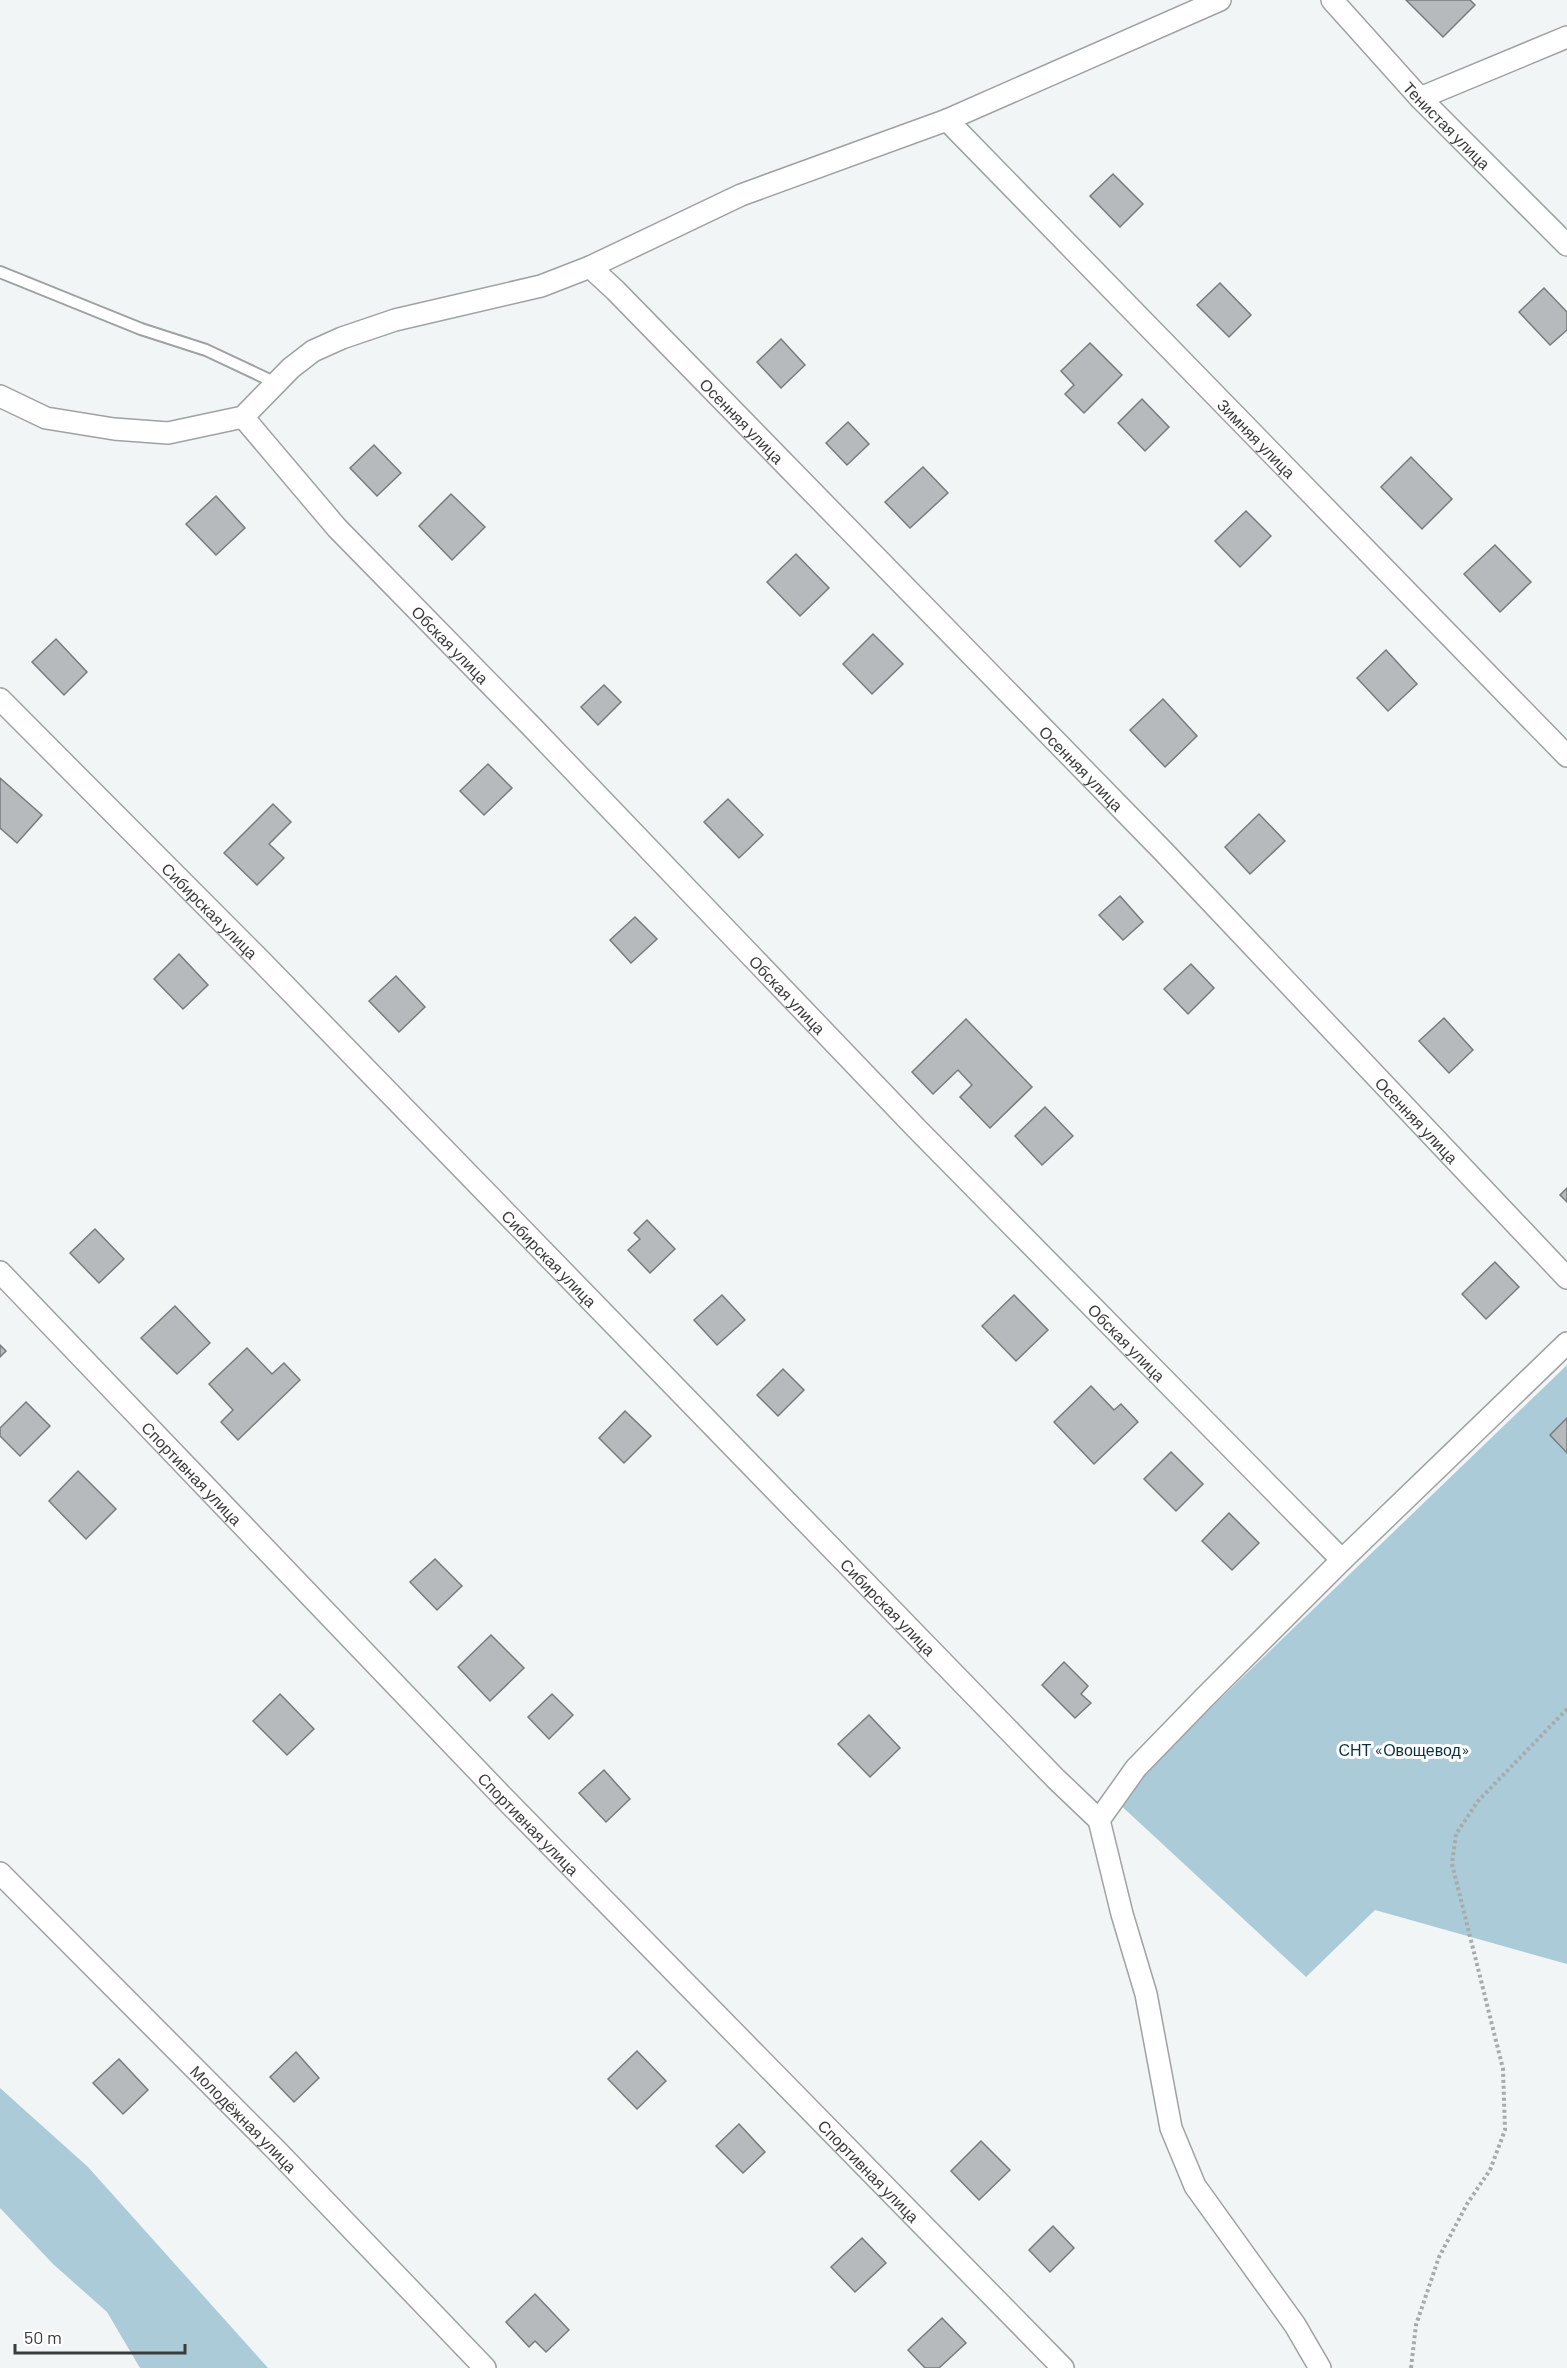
<svg xmlns="http://www.w3.org/2000/svg" width="1567" height="2368" font-family="Barlow,sans-serif">
  <style>
    .green { fill: #abcbd9 }
    .building { fill: #b7babc; stroke: #797c7e; stroke-width: 1.5 }
    .lines { fill: none; stroke-linecap: round; stroke-linejoin: round }
    .lane-casing { stroke: #9fa2a3; stroke-width: 14 }
    .street-casing { stroke: #9fa2a3; stroke-width: 24 }
    .path { stroke: #a8abac; stroke-width: 4; stroke-dasharray: 3 3; stroke-linecap: butt }
    .lane { stroke: #fff; stroke-width: 10 }
    .street { stroke: #fff; stroke-width: 21 }
    .labels { text-anchor: middle; dominant-baseline: central; stroke-width: 6; stroke-linejoin: round; paint-order: stroke }
    .street-label { font-size: 16px; fill: #3a3c3c; stroke: #fff }
    .park-label { font-size: 16px; fill: #0b3240; stroke: #fff }
  </style>
  <rect width="100%" height="100%" fill="#f1f5f6"/>
  <g class="green">
    <polygon points="1567,1365 1567,1964 1375,1910 1306,1977 1115,1800"/>
    <polygon points="0,2088 88,2167 268,2368 140,2368 107,2312 53,2264 0,2208"/>
  </g>
  <g class="building">
    <polygon points="1406,0 1470,0 1475,5 1443,37"/>
    <polygon points="1113,174 1143,204 1120,227 1090,196"/>
    <polygon points="1220,283 1251,315 1229,337 1197,305"/>
    <polygon points="1544,288 1567,312 1567,330 1550,345 1519,312"/>
    <polygon points="781,339 805,365 781,388 757,362"/>
    <polygon points="1090,343 1122,375 1084,413 1065,394 1074,385 1061,371"/>
    <polygon points="1142,399 1169,427 1145,451 1118,423"/>
    <polygon points="848,422 869,444 847,465 826,443"/>
    <polygon points="374,445 401,473 377,496 350,468"/>
    <polygon points="1411,457 1452,499 1422,529 1381,487"/>
    <polygon points="923,467 948,493 910,528 885,502"/>
    <polygon points="451,494 485,527 452,560 419,526"/>
    <polygon points="216,496 245,528 216,555 186,524"/>
    <polygon points="1246,511 1271,536 1240,567 1215,541"/>
    <polygon points="1495,545 1531,582 1500,612 1464,574"/>
    <polygon points="796,554 829,588 800,616 767,582"/>
    <polygon points="873,634 903,664 872,694 843,664"/>
    <polygon points="56,639 87,672 64,695 32,662"/>
    <polygon points="1386,650 1417,684 1388,711 1357,678"/>
    <polygon points="604,685 621,702 598,725 581,707"/>
    <polygon points="1163,699 1197,736 1165,767 1130,730"/>
    <polygon points="488,764 512,788 484,815 460,791"/>
    <polygon points="0,778 42,815 17,843 0,828"/>
    <polygon points="728,799 763,835 739,858 704,822"/>
    <polygon points="273,804 291,822 269,844 284,858 257,885 224,853"/>
    <polygon points="1259,814 1285,841 1250,874 1225,847"/>
    <polygon points="1120,896 1143,922 1123,940 1099,915"/>
    <polygon points="635,917 657,939 631,963 610,940"/>
    <polygon points="179,954 208,985 183,1009 154,979"/>
    <polygon points="1191,964 1214,988 1188,1014 1164,989"/>
    <polygon points="396,976 425,1007 399,1032 369,1001"/>
    <polygon points="1444,1018 1473,1050 1449,1073 1419,1041"/>
    <polygon points="966,1019 1032,1087 990,1128 960,1097 972,1085 958,1070 933,1094 912,1072"/>
    <polygon points="1045,1107 1073,1136 1042,1165 1015,1136"/>
    <polygon points="1567,1188 1567,1202 1560,1195"/>
    <polygon points="647,1220 675,1249 650,1273 628,1250 640,1239 634,1233"/>
    <polygon points="95,1229 124,1259 99,1283 70,1253"/>
    <polygon points="1495,1262 1519,1287 1486,1319 1462,1294"/>
    <polygon points="722,1295 745,1320 717,1345 694,1320"/>
    <polygon points="1014,1295 1048,1330 1016,1361 982,1326"/>
    <polygon points="175,1306 210,1343 177,1374 141,1338"/>
    <polygon points="0,1345 6,1351 0,1357"/>
    <polygon points="247,1348 272,1374 284,1363 300,1380 238,1440 221,1422 233,1410 209,1384"/>
    <polygon points="783,1369 804,1390 778,1416 757,1395"/>
    <polygon points="1091,1386 1114,1410 1121,1404 1138,1422 1094,1464 1054,1422"/>
    <polygon points="26,1402 50,1426 20,1456 0,1436 0,1428"/>
    <polygon points="625,1411 651,1436 624,1463 599,1438"/>
    <polygon points="1567,1418 1567,1453 1550,1435"/>
    <polygon points="1171,1452 1203,1484 1176,1511 1144,1479"/>
    <polygon points="78,1471 116,1509 86,1539 49,1501"/>
    <polygon points="1229,1513 1259,1543 1232,1570 1202,1541"/>
    <polygon points="435,1559 462,1586 437,1610 410,1582"/>
    <polygon points="491,1635 524,1668 490,1701 458,1667"/>
    <polygon points="1064,1662 1088,1686 1081,1694 1091,1703 1075,1718 1042,1685"/>
    <polygon points="280,1694 314,1729 287,1755 253,1721"/>
    <polygon points="552,1694 573,1715 549,1739 528,1717"/>
    <polygon points="869,1715 900,1748 870,1777 838,1744"/>
    <polygon points="604,1770 630,1799 606,1822 579,1793"/>
    <polygon points="637,2051 666,2081 637,2109 608,2079"/>
    <polygon points="296,2052 319,2078 294,2102 270,2077"/>
    <polygon points="119,2059 148,2090 123,2114 93,2083"/>
    <polygon points="739,2124 765,2152 743,2173 716,2146"/>
    <polygon points="981,2141 1010,2170 979,2200 951,2171"/>
    <polygon points="1053,2226 1074,2248 1050,2272 1029,2250"/>
    <polygon points="862,2238 886,2263 855,2292 831,2267"/>
    <polygon points="535,2294 569,2330 546,2352 535,2341 529,2347 506,2322"/>
    <polygon points="942,2318 966,2343 939,2368 925,2368 908,2350"/>
  </g>
  <g class="lines">
    <defs>
      <polyline id="lane" points="0,272 141,329 206,350 276,383"/>
      <g id="street">
        <path id="s1" d="M1332,0l88,98 147,147"/>
        <polyline points="1420,98 1567,37"/>
        <path id="s2" d="M947,120l620,636"/>
        <path id="s3" d="M590,267l25,23 548,561 404,427"/>
        <polyline points="0,396 46,418 114,429 168,433 243,417 291,368 313,351 342,338 395,320 541,286 590,267 741,195 947,120 1220,0"/>
        <path id="s4" d="M243,417l94,111 194,198 386,403 425,431"/>
        <path id="s5" d="M0,699l262,263 794,817 43,41"/>
        <path id="s6" d="M0,1272l502,524 561,572"/>
        <path id="s7" d="M0,1873l277,278 208,217"/>
        <polyline points="1320,2368 1295,2325 1195,2186 1171,2128 1146,1994 1122,1914 1099,1820 1136,1768 1204,1698 1342,1560 1567,1343"/>
      </g>
    </defs>
    <use href="#lane" class="lane-casing"/>
    <use href="#street" class="street-casing"/>
    <polyline class="path" points="1411,2368 1416,2325 1439,2257 1467,2204 1490,2170 1505,2130 1503,2069 1452,1864 1456,1834 1478,1801 1567,1709"/>
    <use href="#lane" class="lane"/>
    <use href="#street" class="street"/>
  </g>
  <g class="labels">
    <g class="street-label">
      <text stroke="none"><textPath href="#s1" startOffset="170">Тенистая улица</textPath></text>
      <text stroke="none"><textPath href="#s3" startOffset="216">Осенняя улица</textPath></text>
      <text stroke="none"><textPath href="#s2" startOffset="444">Зимняя улица</textPath></text>
      <text stroke="none"><textPath href="#s4" startOffset="308">Обская улица</textPath></text>
      <text stroke="none"><textPath href="#s3" startOffset="702">Осенняя улица</textPath></text>
      <text stroke="none"><textPath href="#s5" startOffset="298">Сибирская улица</textPath></text>
      <text stroke="none"><textPath href="#s4" startOffset="794">Обская улица</textPath></text>
      <text stroke="none"><textPath href="#s3" startOffset="1188">Осенняя улица</textPath></text>
      <text stroke="none"><textPath href="#s5" startOffset="784">Сибирская улица</textPath></text>
      <text stroke="none"><textPath href="#s4" startOffset="1280">Обская улица</textPath></text>
      <text stroke="none"><textPath href="#s6" startOffset="278">Спортивная улица</textPath></text>
      <text stroke="none"><textPath href="#s5" startOffset="1270">Сибирская улица</textPath></text>
      <text stroke="none"><textPath href="#s6" startOffset="764">Спортивная улица</textPath></text>
      <text stroke="none"><textPath href="#s7" startOffset="346">Молодёжная улица</textPath></text>
      <text stroke="none"><textPath href="#s6" startOffset="1250">Спортивная улица</textPath></text>
    </g>
    <g class="park-label">
      <text x="1404" y="1749">СНТ «Овощевод»</text>
    </g>
  </g>
  <path d="M15 2344v9h170v-9" fill="none" stroke="#3a3c3c" stroke-width="3"/>
  <text x="24" y="2344" font-size="18" fill="#3a3c3c" stroke="#ffffff" stroke-width="4.5" paint-order="stroke">50 m</text>
</svg>
